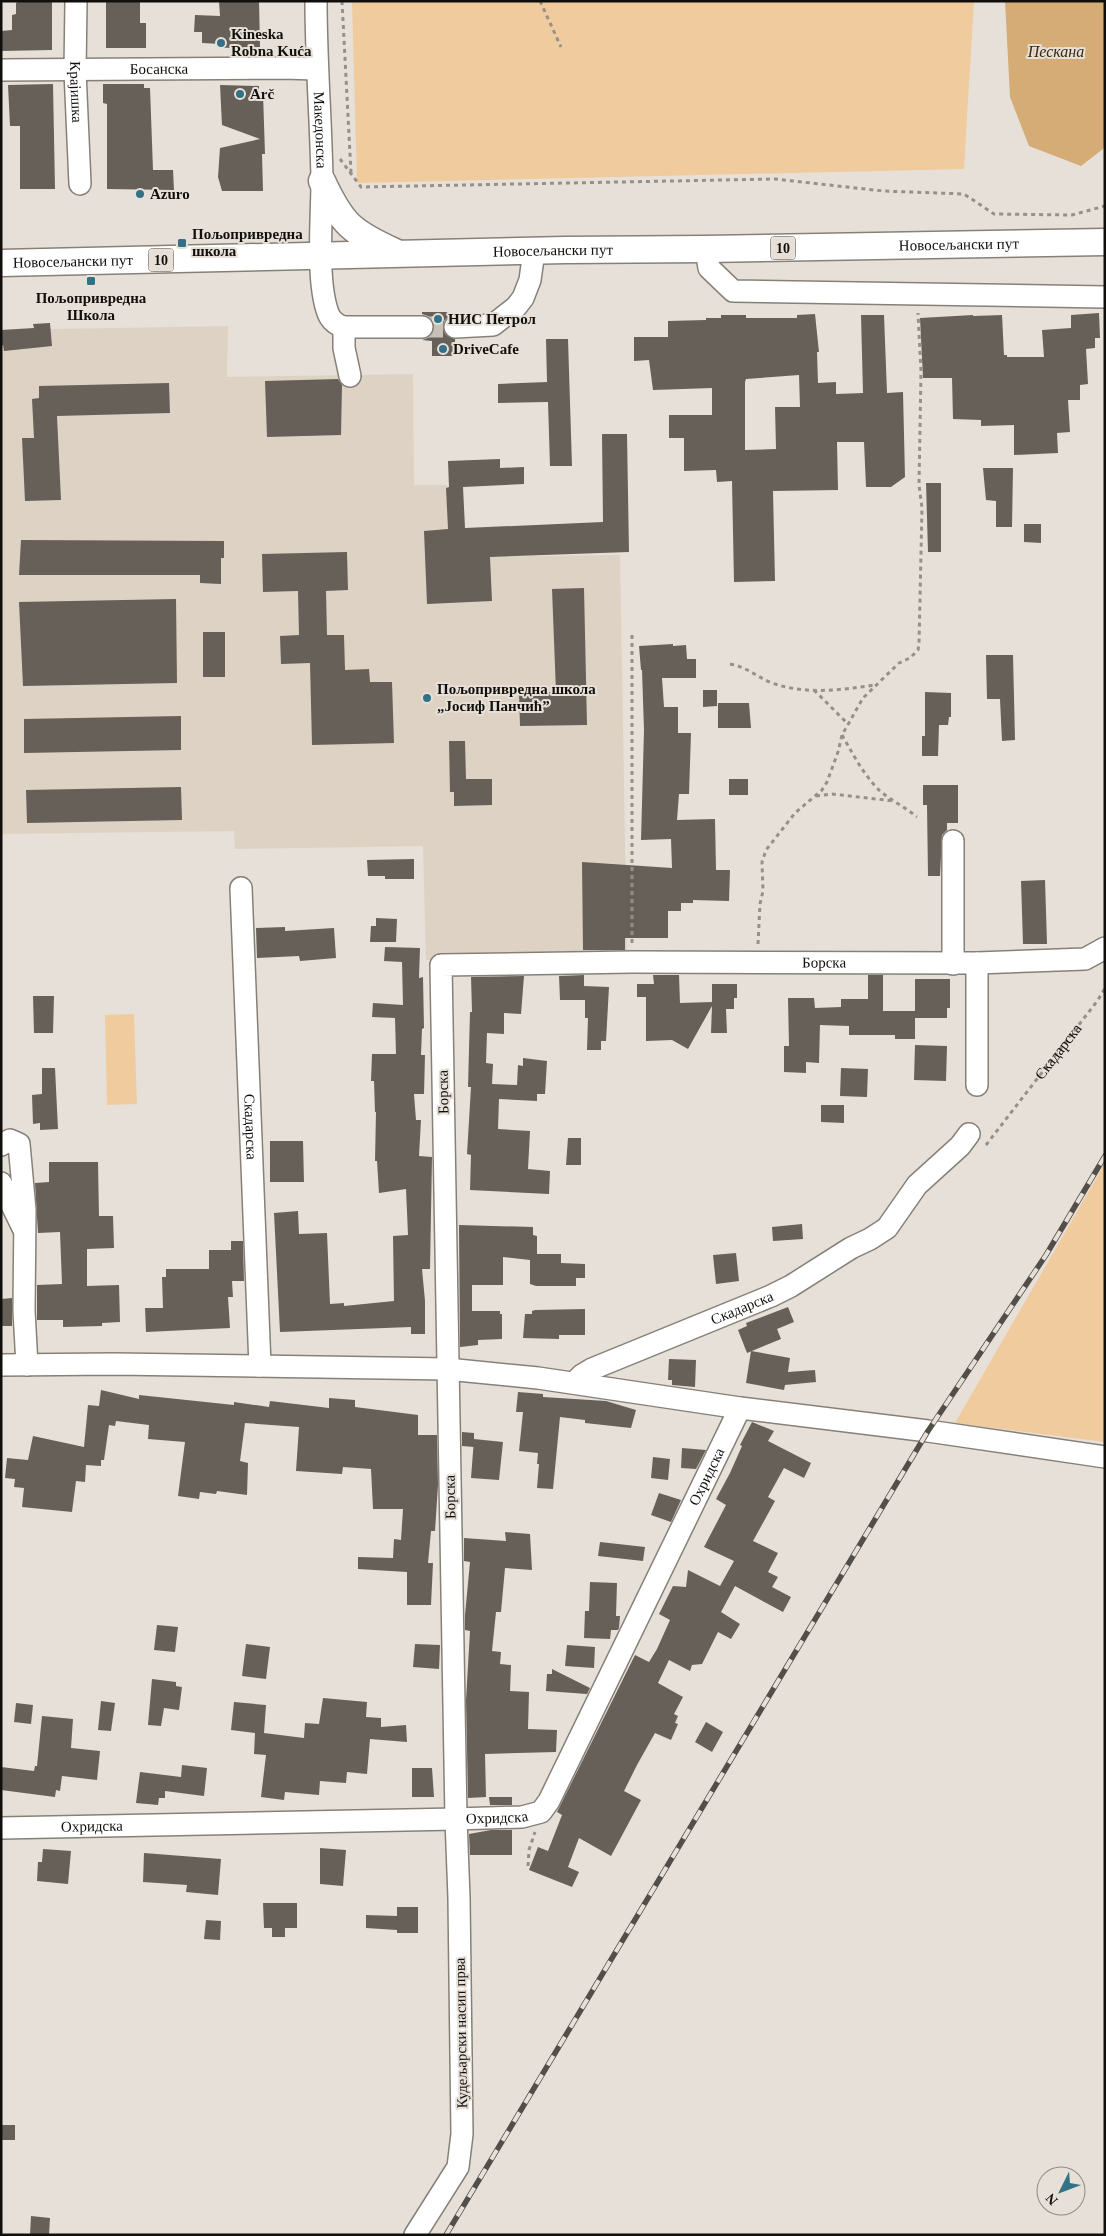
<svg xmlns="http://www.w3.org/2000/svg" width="1106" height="2236" font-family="'Times New Roman',serif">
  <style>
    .built { fill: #ded2c4 }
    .green { fill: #f0cb9d }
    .water { fill: #d5ab76 }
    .building { fill: #666059; fill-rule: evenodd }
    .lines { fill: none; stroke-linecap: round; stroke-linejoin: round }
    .minor-tunnel { stroke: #c7c1b9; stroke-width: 21; stroke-dasharray: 21 11; stroke-linecap: butt }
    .minor-casing { stroke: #868078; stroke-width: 24 }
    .major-casing { stroke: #868078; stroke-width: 29 }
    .path { stroke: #95908a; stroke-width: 3; stroke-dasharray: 4 4; stroke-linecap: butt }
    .minor { stroke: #fff; stroke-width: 21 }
    .major { stroke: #fff; stroke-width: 26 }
    .rail-casing { stroke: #524e4a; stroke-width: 5.5 }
    .rail { stroke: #e7e0d8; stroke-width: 4; stroke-dasharray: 11; stroke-linecap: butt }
    .poi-dot { fill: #327186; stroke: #e7e0d8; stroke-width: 2 }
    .labels { text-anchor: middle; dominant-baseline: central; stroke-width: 4; stroke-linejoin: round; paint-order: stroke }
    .shield { fill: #e7e0d8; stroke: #514e49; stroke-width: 1 }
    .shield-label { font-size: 14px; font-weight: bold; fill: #110f0c }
    .poi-label { font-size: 15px; font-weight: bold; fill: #110f0c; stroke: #e7e0d8; text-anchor: start }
    .street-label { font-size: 15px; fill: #110f0c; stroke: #e7e0d8 }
    .water-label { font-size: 16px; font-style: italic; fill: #39270f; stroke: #e7e0d8 }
  </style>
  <rect width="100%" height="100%" fill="#e7e0d8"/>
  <polygon class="built" points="228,326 227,377 413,374 414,485 447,485 448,557 620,555 627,957 426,960 423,846 235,849 234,831 1,834 1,330"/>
  <g class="green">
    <polygon points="352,1 974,1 964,169 357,183"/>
    <polygon points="134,1014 137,1104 107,1105 105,1015"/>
    <polygon points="1105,1161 1105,1442 955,1423 1097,1177"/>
  </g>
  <polygon class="water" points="1005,1 1105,1 1105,143 1103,149 1081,166 1029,146 1010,97"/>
  <g class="building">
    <polygon points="19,1 52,1 52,50 1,51 1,31 12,30 12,15 16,14 16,3"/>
    <polygon points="106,1 140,1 140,23 146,23 146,48 106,48"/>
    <polygon points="219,1 259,1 260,47 221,48 221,44 202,43 202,32 194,32 195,15 220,16"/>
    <polygon points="53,84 55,189 20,189 20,126 10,126 8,85"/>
    <polygon points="103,84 144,84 144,88 150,88 153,170 173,170 174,190 107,189 107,104 103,103"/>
    <polygon points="220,85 259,86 259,93 263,93 265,154 262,154 263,191 222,191 218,177 220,148 260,139 222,125"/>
    <polygon points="422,312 455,312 455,314 449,316 444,321 443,327 445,334 455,339 455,356 432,356 432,341 422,340 428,338 433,334 434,327 433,320 428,316 422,314"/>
    <polygon points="1099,313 1100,338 1095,338 1095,348 1086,349 1088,384 1080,385 1080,400 1068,400 1070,432 1057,433 1058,453 1014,455 1014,425 981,426 981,420 953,419 952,378 923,378 920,318 973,315 973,316 1002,315 1004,355 1007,355 1007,357 1044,357 1042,330 1071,328 1071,315"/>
    <path d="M815,314l4,38h-2l1,31 18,-1v12l27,-1 -2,-78h23l3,78 16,-1 2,85 -14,10h-25l-2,-45h-27l1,48 -65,1 2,90 -41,1 -2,-101 -15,1 -1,-12 -32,1v-33h-15v-23h43v-27l-59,2 -4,-30 -15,1v-24h34v-16l38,-1v-2h15v-3h25v3h51v-3zM799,375l1,32h-25l1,42 -31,1v-68l1,-3z"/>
    <polygon points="50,323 52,346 4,351 3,345 1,346 1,330 34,328 33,324"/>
    <polygon points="546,339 568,339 572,466 550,466 548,402 498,403 498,384 547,382"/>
    <polygon points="338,379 342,385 341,435 267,437 265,381"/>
    <polygon points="169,383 170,413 57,416 61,500 25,501 22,438 34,438 32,399 39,398 39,386"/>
    <polygon points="602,434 627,434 629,552 490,557 492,601 427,604 424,531 448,529 446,488 449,487 448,461 500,459 500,468 524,467 524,484 463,487 465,528 603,522"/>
    <polygon points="983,468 1013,468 1012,527 996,527 996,501 986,500"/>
    <polygon points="926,483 941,483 941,552 928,552"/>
    <polygon points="1024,524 1041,524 1041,543 1024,542"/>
    <polygon points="21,540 224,541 224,558 221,558 221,584 200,583 200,575 19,575"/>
    <polygon points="347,552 348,590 326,591 327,635 344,635 345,670 369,669 370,682 392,682 394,743 312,745 310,663 281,664 280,636 299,635 298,591 263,592 262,554"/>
    <polygon points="584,588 587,725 520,726 519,692 556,692 552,589"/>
    <polygon points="176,599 177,683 23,686 19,602"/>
    <rect x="203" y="632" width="22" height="45"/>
    <polygon points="673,644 673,646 686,645 687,659 696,659 696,678 662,678 664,707 678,707 678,733 691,733 689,794 679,794 677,820 715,819 716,870 730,870 729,901 693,900 693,903 681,903 681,911 668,911 668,938 625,938 625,950 583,950 582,862 672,868 671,839 641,840 644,730 642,670 641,670 639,646"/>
    <polygon points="986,655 1013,655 1015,740 1002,741 1000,699 987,699"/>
    <polygon points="703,690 717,690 717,706 703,707"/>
    <polygon points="925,692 951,693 951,717 949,717 948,725 939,725 938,756 922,756 922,736 925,736"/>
    <polygon points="718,703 749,703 751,728 718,728"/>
    <polygon points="181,716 181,750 24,753 24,719"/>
    <polygon points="449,741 465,741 466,779 492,779 492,805 454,806 454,792 450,792"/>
    <rect x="729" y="779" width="19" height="16"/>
    <polygon points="923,785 958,785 958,823 947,823 947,830 942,835 940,876 928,876 927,805 923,805"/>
    <polygon points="181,787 182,820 27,823 26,790"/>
    <polygon points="414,859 414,879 385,879 385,876 368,876 367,860"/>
    <polygon points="1045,880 1047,944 1023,944 1021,881"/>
    <polygon points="376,918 397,919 396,942 370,942 371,926 376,926"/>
    <polygon points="285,927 285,931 334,928 336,958 300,961 299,956 257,958 256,928"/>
    <polygon points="385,947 420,948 419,978 423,977 424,1028 422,1029 421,1055 425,1055 424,1094 414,1094 416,1120 421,1120 419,1156 432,1157 430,1269 422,1269 425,1301 425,1334 411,1334 411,1327 280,1332 274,1213 298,1211 299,1234 327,1233 330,1304 344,1303 344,1306 394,1301 393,1236 408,1235 406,1189 379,1193 377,1161 375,1161 376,1112 375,1112 374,1081 371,1081 372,1054 396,1054 395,1018 372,1017 373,1003 403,1005 402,962 384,961"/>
    <polygon points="584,975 584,986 609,987 606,1041 601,1041 601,1050 587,1050 588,1018 585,1018 585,1000 560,1000 559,976"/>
    <polygon points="653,975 679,975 680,1003 712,1002 712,984 737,984 737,998 734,998 734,1009 726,1009 727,1033 711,1033 712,1006 688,1049 672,1040 646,1041 646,997 637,997 637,984 654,984"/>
    <polygon points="868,975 883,975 883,1011 915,1011 915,979 950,979 950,1008 947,1008 947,1018 915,1018 915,1013 915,1039 895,1039 895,1035 849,1035 849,1026 820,1025 819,1063 806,1062 806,1073 784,1072 784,1046 789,1046 788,998 814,998 815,1008 841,1007 841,999 868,999"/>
    <polygon points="524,976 521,1014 504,1013 504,1034 487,1033 486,1063 493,1064 492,1084 517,1085 518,1065 523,1066 523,1058 547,1061 545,1094 537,1094 537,1101 499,1099 498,1129 530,1131 528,1169 550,1171 549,1194 470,1190 471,1155 467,1154 471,1087 468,1087 470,1012 472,1012 471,977"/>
    <polygon points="33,996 54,996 53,1033 34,1033"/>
    <polygon points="915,1045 947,1046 946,1081 914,1080"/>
    <polygon points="42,1068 55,1068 58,1129 40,1130 40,1123 33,1124 32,1095 42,1094"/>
    <polygon points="841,1068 868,1069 867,1097 840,1096"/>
    <polygon points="821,1105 844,1105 844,1123 821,1122"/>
    <polygon points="568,1138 581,1138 581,1165 566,1165"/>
    <polygon points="270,1141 303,1141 304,1182 270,1182"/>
    <polygon points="49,1162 98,1162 99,1216 113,1216 114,1248 87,1249 87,1286 119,1285 120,1322 102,1323 102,1326 63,1327 63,1320 37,1320 37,1285 62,1284 60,1232 38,1233 35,1183 49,1182"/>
    <polygon points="802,1224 803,1239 773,1241 772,1227"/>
    <polygon points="459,1225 533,1227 533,1235 537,1236 537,1254 561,1254 561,1263 585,1264 585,1278 576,1278 576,1286 536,1286 530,1284 530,1260 503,1257 503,1285 472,1285 472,1311 500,1311 500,1314 502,1314 502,1339 478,1340 478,1345 460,1347"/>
    <polygon points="231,1241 243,1241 244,1281 232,1281 233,1297 228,1297 230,1328 146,1332 145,1308 163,1308 162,1277 166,1277 166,1269 209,1269 209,1250 231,1250"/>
    <polygon points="736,1253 739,1281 716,1284 713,1255"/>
    <polygon points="12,1298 12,1326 1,1326 1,1299"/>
    <polygon points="788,1307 794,1322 777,1329 781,1339 747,1353 738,1330 747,1326 746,1323"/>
    <polygon points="585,1309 585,1335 559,1335 559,1339 523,1338 525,1314 532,1314 532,1311 535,1310"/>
    <polygon points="751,1351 790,1358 788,1372 815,1370 816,1382 785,1385 784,1390 746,1383"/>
    <polygon points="669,1359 696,1360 695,1387 672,1385 672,1380 668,1380"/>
    <polygon points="101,1390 139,1399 139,1395 234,1405 234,1402 269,1407 270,1401 329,1408 329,1398 355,1400 355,1407 418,1415 418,1435 437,1435 438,1485 435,1531 431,1531 428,1563 433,1563 431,1605 407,1605 407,1572 358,1569 358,1557 393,1558 394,1539 401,1540 403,1509 373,1509 371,1469 343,1467 342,1474 296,1471 299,1427 245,1423 240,1461 248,1463 247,1495 217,1491 216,1494 200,1492 199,1499 178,1496 185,1442 148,1439 149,1425 116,1421 115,1426 109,1425 104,1460 101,1460 101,1466 86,1465 85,1482 76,1481 72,1512 22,1507 24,1488 14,1487 15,1479 5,1478 7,1458 28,1460 33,1436 84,1447 88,1405 99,1406"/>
    <polygon points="518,1392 543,1394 543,1397 606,1401 636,1410 631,1428 585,1423 585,1420 560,1417 553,1489 537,1488 539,1464 537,1464 538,1453 519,1451 523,1412 516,1412"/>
    <polygon points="752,1422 774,1431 768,1441 811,1463 804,1478 784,1468 768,1497 775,1501 753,1541 778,1553 768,1572 778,1577 772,1587 791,1597 783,1612 735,1586 721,1612 740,1624 731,1639 718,1632 702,1664 692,1665 690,1671 669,1660 658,1683 683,1697 674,1714 678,1716 675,1723 678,1724 671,1740 655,1733 637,1765 624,1791 641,1800 611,1856 579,1838 568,1867 579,1872 572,1887 529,1870 538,1847 548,1851 562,1815 557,1812 635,1655 649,1662 657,1649 670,1620 659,1614 673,1586 686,1587 688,1570 720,1586 734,1561 704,1547 726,1505 716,1499 730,1473 742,1446 740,1445"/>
    <polygon points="462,1432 474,1433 474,1447 462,1446"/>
    <polygon points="474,1439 503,1442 499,1480 471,1478"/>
    <polygon points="682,1448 706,1450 696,1469 681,1468"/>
    <polygon points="653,1457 670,1459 668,1480 651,1478"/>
    <polygon points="659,1493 681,1500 671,1522 651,1515"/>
    <polygon points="505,1532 530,1534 532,1570 505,1568 501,1612 496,1612 492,1651 501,1652 500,1664 511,1665 510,1691 529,1692 528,1729 557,1730 556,1752 485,1754 486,1797 468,1798 466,1700 470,1631 465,1630 465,1615 470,1562 464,1561 464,1538 506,1541"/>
    <polygon points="600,1542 645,1547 643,1561 598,1556"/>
    <polygon points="590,1582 617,1583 616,1616 620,1616 619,1628 618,1630 611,1630 610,1639 584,1638 585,1611 589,1611"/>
    <polygon points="157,1625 178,1627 175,1652 154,1650"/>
    <polygon points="246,1644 270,1647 266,1679 242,1676"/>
    <polygon points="415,1644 440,1645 439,1669 413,1667"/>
    <polygon points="567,1645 595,1647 594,1668 565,1666"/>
    <polygon points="552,1669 590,1688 587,1694 546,1691 547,1674 552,1674"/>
    <polygon points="152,1679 176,1682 176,1686 182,1687 179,1710 164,1708 161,1726 148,1725"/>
    <polygon points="323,1698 367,1702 366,1717 381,1718 381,1727 406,1725 407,1742 370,1739 367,1774 347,1772 346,1783 320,1781 319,1795 285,1792 284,1800 261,1797 266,1755 254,1754 255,1733 231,1730 234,1702 266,1705 264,1733 304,1738 305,1723 319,1724"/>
    <polygon points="101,1701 115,1703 111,1731 98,1730"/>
    <polygon points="16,1703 33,1705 31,1724 14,1722"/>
    <polygon points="42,1716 73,1719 71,1748 100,1751 97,1780 62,1776 60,1791 56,1790 55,1797 1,1790 1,1767 34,1771 35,1766 37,1766"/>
    <polygon points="706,1722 723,1732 712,1752 695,1742"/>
    <polygon points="182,1765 207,1768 204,1796 165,1791 165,1798 159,1798 158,1805 136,1803 140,1772 181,1777"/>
    <polygon points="412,1768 432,1768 434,1797 412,1797"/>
    <polygon points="489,1797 512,1797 512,1805 490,1805"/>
    <polygon points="491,1830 512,1830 512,1855 470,1855 469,1834"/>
    <polygon points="320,1848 346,1850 343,1886 320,1884"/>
    <polygon points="43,1849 71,1851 68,1884 37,1881 38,1862 42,1862"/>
    <polygon points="144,1853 221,1859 218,1895 186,1892 187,1885 143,1882"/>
    <polygon points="263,1903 297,1903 297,1928 285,1928 285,1937 272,1937 272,1928 264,1928"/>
    <polygon points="397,1907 418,1907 418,1933 397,1933 397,1930 366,1928 366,1915 397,1916"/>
    <polygon points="206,1920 221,1921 220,1940 204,1939"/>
    <rect x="1" y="2125" width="14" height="15"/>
    <polygon points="31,2216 50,2218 49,2235 30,2235"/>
  </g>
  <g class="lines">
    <polyline class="minor-tunnel" points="422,327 455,327"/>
    <defs>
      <g id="minor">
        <path id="s2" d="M76,1l-1,70 5,113"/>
        <path id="s3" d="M316,1c0,60 5,120 6,179 0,38 -6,100 6,133 3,8 9,12 16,14h78"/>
        <path id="s4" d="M1,70l282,-2 33,1"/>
        <polyline points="706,249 709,268 733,291 1105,297"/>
        <polyline points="344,327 344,348 350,376"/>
        <polyline points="455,327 493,325 516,307 523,298 530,280 534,251"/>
        <path id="s5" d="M241,888l19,478"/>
        <polyline points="977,963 977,1085"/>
        <polyline points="953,964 953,841"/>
        <polyline points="1,1145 10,1140 19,1144 25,1210 24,1311 27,1365"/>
        <polyline points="1,1183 23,1228"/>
        <polyline points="1,1365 115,1364 447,1369 538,1378 740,1408 928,1431 1105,1457"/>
        <path id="s6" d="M574,1383l8,-8 10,-6 179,-73 20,-10 60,-38 19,-9 17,-11 30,-43 43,-39 9,-12"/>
        <path id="s7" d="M1,1828l455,-9 66,-2 19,-5 8,-11 191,-393"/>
        <path id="s8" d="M415,2235l43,-68 4,-33 -3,-236 -3,-79 -15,-854 191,-3 345,1 108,-4 20,-11"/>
      </g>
      <g id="major">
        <path d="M322,181c20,43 29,51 73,71"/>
        <path id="s9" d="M1,263l564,-13 141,-1 399,-7"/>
      </g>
    </defs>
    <use href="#minor" class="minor-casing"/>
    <use href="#major" class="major-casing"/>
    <g class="path">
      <polyline points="342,1 351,173"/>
      <polyline points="540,1 561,47"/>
      <polyline points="340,159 361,187 775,179 883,191 964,194 994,214 1072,215 1105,206"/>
      <polyline points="632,635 632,944"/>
      <path d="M730,664c17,3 27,13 42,19 35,12 67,7 103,2"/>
      <polyline points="814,690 847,723"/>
      <path d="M842,735c11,19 21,39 37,55 11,10 26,17 38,27"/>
      <polyline points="816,796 832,794 894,801"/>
      <polyline points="758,944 760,904 763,891 762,862 766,850 795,813 822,790 827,782 838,752 842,735 863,698 899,663 910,658 918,650 919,644 922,508 919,485 921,371 918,313"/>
      <path id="s1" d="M986,1145l112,-145 7,-12"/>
      <polyline points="528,1866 529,1850 535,1832"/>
    </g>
    <use href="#minor" class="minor"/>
    <use href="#major" class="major"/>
    <defs>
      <polyline id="rail" points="446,2235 928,1431 1046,1255 1105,1156"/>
    </defs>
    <use href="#rail" class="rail-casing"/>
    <use href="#rail" class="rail"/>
  </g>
  <g class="poi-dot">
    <circle cx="221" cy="43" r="5"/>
    <circle cx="240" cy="94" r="5"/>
    <circle cx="140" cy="194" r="5"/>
    <rect x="177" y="238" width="10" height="10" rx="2.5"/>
    <rect x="86" y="276" width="10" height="10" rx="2.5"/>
    <circle cx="438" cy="319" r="5"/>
    <circle cx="443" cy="349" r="5"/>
    <circle cx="427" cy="698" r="5"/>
  </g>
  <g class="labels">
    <g class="shield">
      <rect x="770.5" y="236.5" width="25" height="23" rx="4"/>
      <rect x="148.5" y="248.5" width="25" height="23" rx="4"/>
    </g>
    <g class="shield-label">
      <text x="783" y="248">10</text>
      <text x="161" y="260">10</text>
    </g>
    <g class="poi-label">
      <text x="231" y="34">Kineska<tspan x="231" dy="17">Robna Kuća</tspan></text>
      <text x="250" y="94">Arč</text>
      <text x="150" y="194">Azuro</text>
      <text x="192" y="234">Пољопривредна<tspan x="192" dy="17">школа</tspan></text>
      <text x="91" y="298" text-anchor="middle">Пољопривредна<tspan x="91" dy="17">Школа</tspan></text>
      <text x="448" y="319">НИС Петрол</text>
      <text x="453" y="349">DriveCafe</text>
      <text x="437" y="689">Пољопривредна школа<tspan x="437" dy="17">„Јосиф Панчић”</tspan></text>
    </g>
    <g class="street-label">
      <text stroke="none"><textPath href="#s4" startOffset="158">Босанска</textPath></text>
      <text stroke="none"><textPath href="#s2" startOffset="91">Крајишка</textPath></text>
      <text stroke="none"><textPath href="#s3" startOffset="129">Македонска</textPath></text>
      <text stroke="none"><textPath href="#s9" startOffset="958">Новосељански пут</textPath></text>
      <text stroke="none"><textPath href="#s9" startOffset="552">Новосељански пут</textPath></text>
      <text stroke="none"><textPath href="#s9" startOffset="72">Новосељански пут</textPath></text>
      <text stroke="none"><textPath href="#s8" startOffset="1666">Борска</textPath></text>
      <text stroke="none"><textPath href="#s1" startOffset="118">Скадарска</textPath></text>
      <text transform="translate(443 1092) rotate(-91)">Борска</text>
      <text stroke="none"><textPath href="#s5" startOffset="239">Скадарска</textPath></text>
      <text stroke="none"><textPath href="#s6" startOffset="185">Скадарска</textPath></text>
      <text stroke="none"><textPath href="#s7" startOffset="915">Охридска</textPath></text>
      <text transform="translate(450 1497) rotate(-91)">Борска</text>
      <text stroke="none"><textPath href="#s7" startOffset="496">Охридска</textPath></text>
      <text stroke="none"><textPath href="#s7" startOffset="91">Охридска</textPath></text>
      <text transform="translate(461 2033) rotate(-91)">Кудељарски насип прва</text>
    </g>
    <g class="water-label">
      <text x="1056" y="51">Пескана</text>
    </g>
  </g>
  <rect width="1106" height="2236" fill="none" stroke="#110f0c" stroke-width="5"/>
  <g transform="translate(1061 2191) rotate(228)"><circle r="24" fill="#e7e0d8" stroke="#918c86"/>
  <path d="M0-4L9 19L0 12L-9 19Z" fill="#327186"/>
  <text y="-8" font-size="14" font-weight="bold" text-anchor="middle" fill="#110f0c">N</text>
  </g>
</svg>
